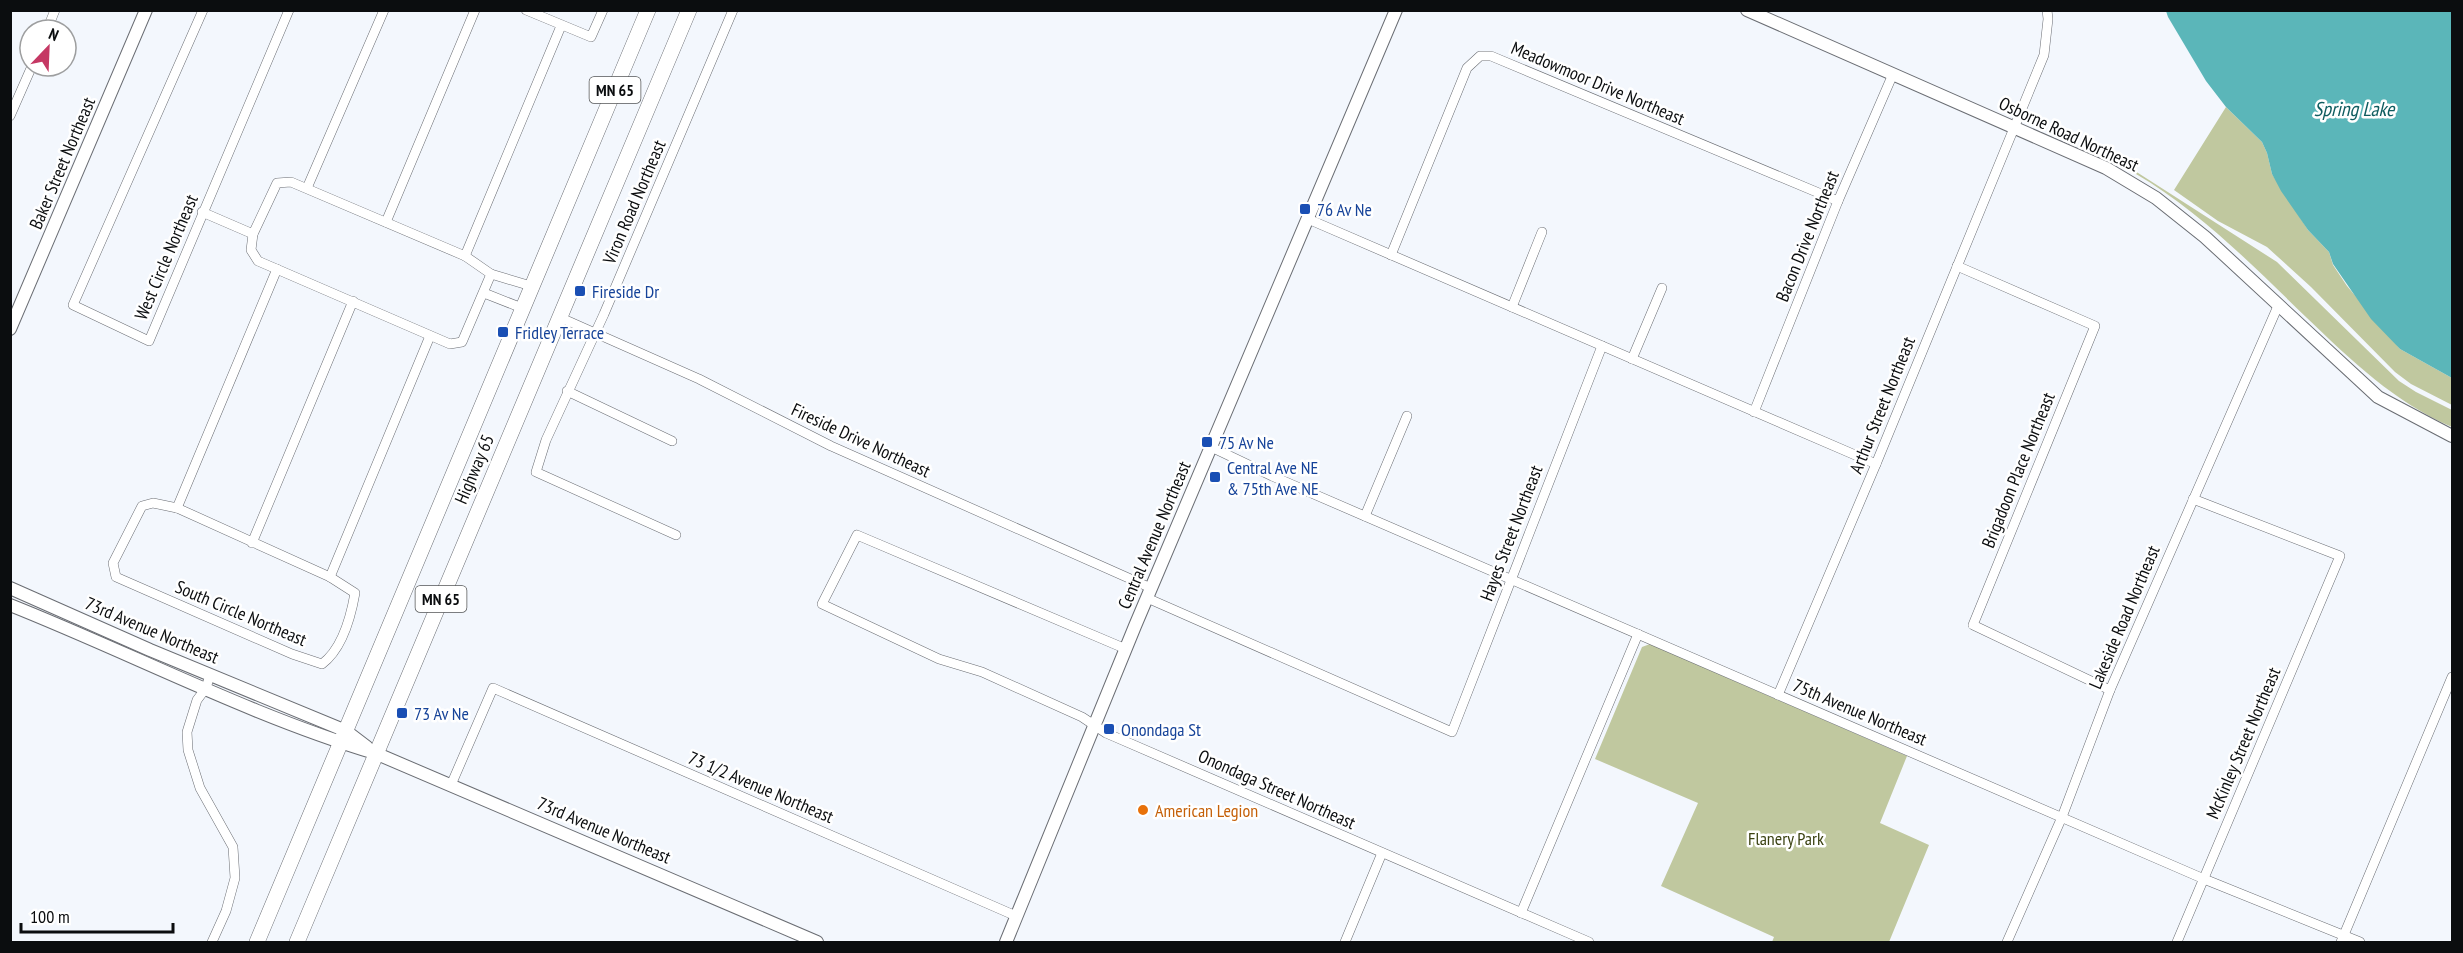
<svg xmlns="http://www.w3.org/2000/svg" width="2463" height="953" font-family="'PT Sans Narrow',sans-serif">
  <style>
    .green { fill: #c0c89f }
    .water { fill: #5bb6b9 }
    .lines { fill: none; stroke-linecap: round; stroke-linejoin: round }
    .minor-casing { stroke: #6a6d73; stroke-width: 10 }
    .tertiary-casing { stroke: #6a6d73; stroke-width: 14 }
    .trunk-casing { stroke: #6a6d73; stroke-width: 16 }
    .minor { stroke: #fff; stroke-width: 9 }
    .tertiary { stroke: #fff; stroke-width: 12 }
    .trunk { stroke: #fff; stroke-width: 15 }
    .transit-dot { fill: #1a4fb4; stroke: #fff; stroke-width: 2 }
    .food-dot { fill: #e8710a; stroke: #fff; stroke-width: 2 }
    .labels { text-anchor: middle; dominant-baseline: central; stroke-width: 5; stroke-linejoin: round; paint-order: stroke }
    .shield { fill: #fff; stroke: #545657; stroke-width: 1.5 }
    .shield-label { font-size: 16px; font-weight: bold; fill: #0b0d0f }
    .street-label { font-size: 18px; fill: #0b0d0f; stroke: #fff }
    .transit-label { font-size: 18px; fill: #164399; stroke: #fff; text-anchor: start }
    .food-label { font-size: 18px; fill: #c56008; stroke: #fff; text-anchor: start }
    .park-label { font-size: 18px; fill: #3b4212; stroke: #fff }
    .water-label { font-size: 20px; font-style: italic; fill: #0f5d60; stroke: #fff }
  </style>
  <rect width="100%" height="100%" fill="#f3f7fd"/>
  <g class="green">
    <polygon points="2226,107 2262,142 2267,153 2272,174 2308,230 2329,252 2333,265 2347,286 2400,349 2452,378 2452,405 2411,384 2395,372 2311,287 2267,247 2218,221 2174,190"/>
    <path d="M2135,171l142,91 122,119 17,11 36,18v17c-58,-25 -100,-66 -145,-109 -54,-52 -106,-106 -171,-144z"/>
    <polygon points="1650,644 1907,756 1880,823 1929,845 1889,942 1772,942 1774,937 1661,886 1698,803 1595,759 1642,647"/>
  </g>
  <polygon class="water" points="2166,11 2452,11 2452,378 2400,349 2371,319 2333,264 2329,252 2308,230 2281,191 2272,174 2267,153 2262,142 2226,107 2206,81 2168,17"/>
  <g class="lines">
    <defs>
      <g id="minor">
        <polyline points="203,10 73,305 149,341 289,10"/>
        <polyline points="526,10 591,37 603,10"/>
        <polyline points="47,30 55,10"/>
        <polyline points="10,116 32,66"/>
        <polygon points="291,182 465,256 491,274 462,342 450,344 258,261 251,250 253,234 277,183"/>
        <polyline points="307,188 384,10"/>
        <polyline points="202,212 253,234"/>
        <polyline points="1308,219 1876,464"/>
        <polyline points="386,222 475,10"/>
        <polyline points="1391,255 1467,68 1480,56 1491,56 1838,201"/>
        <polyline points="465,256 561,26"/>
        <polyline points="1957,266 2095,326 1973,625 2110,690"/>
        <polyline points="491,274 531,286"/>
        <polyline points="484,293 522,308"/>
        <polyline points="1512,307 1542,232"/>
        <polyline points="559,317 699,379 831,446 1151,588"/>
        <polyline points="1632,359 1662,288"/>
        <polyline points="567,391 672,441"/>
        <polyline points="1754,412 1838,201 1893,74"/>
        <polyline points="1211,447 1272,476 2204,879 2360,942"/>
        <path d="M153,503l24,5 153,69 25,16c-4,23 -13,56 -33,71l-30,-10 -176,-77 -3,-14 29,-57z"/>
        <polyline points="177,508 277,269"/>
        <polyline points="1365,516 1407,416"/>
        <polyline points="676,535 536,472 546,440 604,314 733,10"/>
        <polyline points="252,543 353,301"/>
        <polyline points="330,577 430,336"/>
        <polyline points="1147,598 1452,732 1602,346"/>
        <polyline points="1126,649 857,535 822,604 939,659 982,672 1082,717 1106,733 1589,942"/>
        <polyline points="210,675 206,688 197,700 187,732 188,750 200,788 233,847 235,878 226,911 212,942"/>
        <polyline points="1778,695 1876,464 2044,55 2048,19 2047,10"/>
        <polyline points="451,785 493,688 1016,916"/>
        <polyline points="1521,913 1638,634"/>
        <polyline points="1345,942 1382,853"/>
        <polyline points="2007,942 2062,817 2110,690 2278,306"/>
        <polyline points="2177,942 2340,556 2193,499"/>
        <polyline points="2341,942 2452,677"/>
      </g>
      <g id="tertiary">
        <polyline points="1747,10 2106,168 2156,198 2205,237 2378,397 2452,436"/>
        <polyline points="10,329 146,10"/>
        <polyline points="10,588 150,650 346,731 367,747"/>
        <path d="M10,605c121,48 241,111 365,148l442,189"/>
        <polyline points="1006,942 1135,626 1396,10"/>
      </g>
      <g id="trunk">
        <polyline points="257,942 648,10"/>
        <polyline points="297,942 689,10"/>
      </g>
    </defs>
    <use href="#minor" class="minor-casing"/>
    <use href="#tertiary" class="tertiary-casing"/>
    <use href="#trunk" class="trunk-casing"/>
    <use href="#minor" class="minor"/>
    <use href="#tertiary" class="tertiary"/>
    <use href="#trunk" class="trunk"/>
  </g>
  <g class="transit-dot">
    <rect x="1299" y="203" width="12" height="12" rx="3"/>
    <rect x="574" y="285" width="12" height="12" rx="3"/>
    <rect x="497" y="326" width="12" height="12" rx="3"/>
    <rect x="1201" y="436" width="12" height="12" rx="3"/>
    <rect x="1209" y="471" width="12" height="12" rx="3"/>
    <rect x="396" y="707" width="12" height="12" rx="3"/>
    <rect x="1103" y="723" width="12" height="12" rx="3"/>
  </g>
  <circle class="food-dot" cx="1143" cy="810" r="6"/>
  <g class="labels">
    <g class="shield">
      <rect x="589.5" y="77" width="51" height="26" rx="4.5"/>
      <rect x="415.5" y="586" width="51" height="26" rx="4.5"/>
    </g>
    <g class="shield-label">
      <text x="615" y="90">MN 65</text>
      <text x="441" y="599">MN 65</text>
    </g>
    <g class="street-label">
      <text transform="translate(1598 83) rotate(23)">Meadowmoor Drive Northeast</text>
      <text transform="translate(2069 134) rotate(25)">Osborne Road Northeast</text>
      <text transform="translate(62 163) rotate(-67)">Baker Street Northeast</text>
      <text transform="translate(634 202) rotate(-67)">Viron Road Northeast</text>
      <text transform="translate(1807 236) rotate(-68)">Bacon Drive Northeast</text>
      <text transform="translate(166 257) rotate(-67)">West Circle Northeast</text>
      <text transform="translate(1882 405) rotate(-68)">Arthur Street Northeast</text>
      <text transform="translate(861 440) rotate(25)">Fireside Drive Northeast</text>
      <text transform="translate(474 469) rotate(-67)">Highway 65</text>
      <text transform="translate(2018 470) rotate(-68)">Brigadoon Place Northeast</text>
      <text transform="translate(1511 533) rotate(-69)">Hayes Street Northeast</text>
      <text transform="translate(1154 535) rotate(-67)">Central Avenue Northeast</text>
      <text transform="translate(241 613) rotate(23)">South Circle Northeast</text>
      <text transform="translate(2124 617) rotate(-67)">Lakeside Road Northeast</text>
      <text transform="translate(152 630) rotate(23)">73rd Avenue Northeast</text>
      <text transform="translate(1860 712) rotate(23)">75th Avenue Northeast</text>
      <text transform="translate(2243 743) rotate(-67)">McKinley Street Northeast</text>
      <text transform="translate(761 787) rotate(23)">73 1/2 Avenue Northeast</text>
      <text transform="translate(1277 789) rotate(24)">Onondaga Street Northeast</text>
      <text transform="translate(604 830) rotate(23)">73rd Avenue Northeast</text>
    </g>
    <g class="transit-label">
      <text x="1317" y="209">76 Av Ne</text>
      <text x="592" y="291">Fireside Dr</text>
      <text x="515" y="332">Fridley Terrace</text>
      <text x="1219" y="442">75 Av Ne</text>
      <text x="1227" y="467">Central Ave NE<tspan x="1227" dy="21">&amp; 75th Ave NE</tspan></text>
      <text x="414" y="713">73 Av Ne</text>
      <text x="1121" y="729">Onondaga St</text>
    </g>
    <g class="food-label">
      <text x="1155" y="810">American Legion</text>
    </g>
    <g class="park-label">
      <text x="1786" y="838">Flanery Park</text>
    </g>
    <g class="water-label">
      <text x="2354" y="109">Spring Lake</text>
    </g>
  </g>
  <rect width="2463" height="953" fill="none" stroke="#0b0d0f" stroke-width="24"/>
  <g transform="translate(48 48) rotate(23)"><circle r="28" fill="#ffffff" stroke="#9d9e9f" stroke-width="1.5"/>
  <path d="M0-4.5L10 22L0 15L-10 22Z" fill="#c53864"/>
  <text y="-9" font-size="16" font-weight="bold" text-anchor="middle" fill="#0b0d0f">N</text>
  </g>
  <path d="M21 923v9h152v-9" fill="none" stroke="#0b0d0f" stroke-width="3"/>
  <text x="30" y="923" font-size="18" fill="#0b0d0f" stroke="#ffffff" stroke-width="4.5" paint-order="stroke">100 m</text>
</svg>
